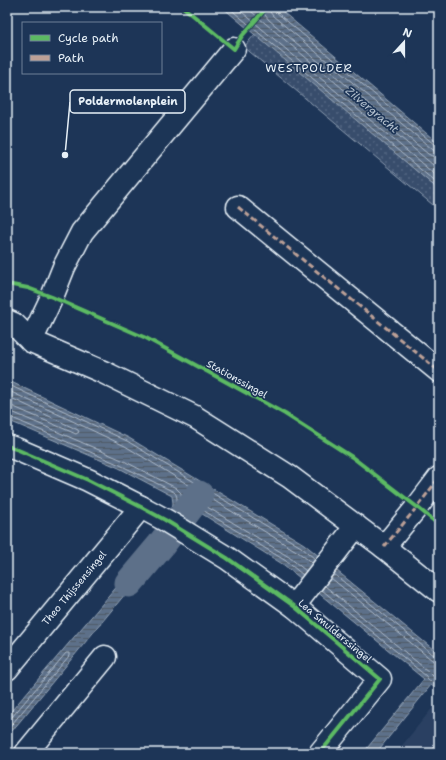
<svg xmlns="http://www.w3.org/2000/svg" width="446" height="760" font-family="'Shantell Sans',sans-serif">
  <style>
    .built { fill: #2a4162 }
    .green { fill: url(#green-dots); stroke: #909fb2 }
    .water { fill: url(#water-rules); stroke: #95a4b5 }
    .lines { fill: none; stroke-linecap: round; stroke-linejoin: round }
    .shore { stroke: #b0bdcc; stroke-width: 1 }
    .canal { stroke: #5d7089; stroke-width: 29 }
    .street-casing { stroke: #e8f1f8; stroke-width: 25 }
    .secondary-casing { stroke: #e8f1f8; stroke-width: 25 }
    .street { stroke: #1d3557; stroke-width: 22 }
    .secondary { stroke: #1d3557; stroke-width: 22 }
    .quiet { stroke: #bda197; stroke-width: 3; stroke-dasharray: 6 3; stroke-linecap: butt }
    .cycleway-casing { stroke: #1d3557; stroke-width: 6 }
    .cycleway { stroke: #5cba63; stroke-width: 4 }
    .labels { text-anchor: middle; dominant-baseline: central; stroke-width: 3.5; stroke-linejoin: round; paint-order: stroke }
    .street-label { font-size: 10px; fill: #e8f1f8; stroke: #1d3557 }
    .water-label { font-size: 11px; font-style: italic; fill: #b7c4d1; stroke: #1d3557 }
    .quarter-label { font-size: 12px; letter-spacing: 1px; fill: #e8f1f8; stroke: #1d3557 }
    .leader { fill: none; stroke: #e8f1f8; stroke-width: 1.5 }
    .callout-dot { fill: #e8f1f8; stroke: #1d3557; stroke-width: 1.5 }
    .callout { fill: #1d3557; stroke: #e8f1f8; stroke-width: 1.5 }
    .callout-label { font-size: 11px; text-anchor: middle; font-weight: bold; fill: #e8f1f8 }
  </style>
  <defs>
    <pattern id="green-dots" width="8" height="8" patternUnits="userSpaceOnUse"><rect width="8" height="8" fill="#374d6c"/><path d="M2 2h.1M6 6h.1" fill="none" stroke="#546782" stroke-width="1.8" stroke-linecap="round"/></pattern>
    <pattern id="water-rules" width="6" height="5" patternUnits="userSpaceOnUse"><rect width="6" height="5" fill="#5d7089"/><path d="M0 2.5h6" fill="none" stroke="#505a66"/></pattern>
  </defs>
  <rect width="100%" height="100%" fill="#1d3557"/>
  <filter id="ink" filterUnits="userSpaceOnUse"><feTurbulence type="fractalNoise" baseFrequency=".025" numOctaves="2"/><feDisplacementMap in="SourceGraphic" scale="8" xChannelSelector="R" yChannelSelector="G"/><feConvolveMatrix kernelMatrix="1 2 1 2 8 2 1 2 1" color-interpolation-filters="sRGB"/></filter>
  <g filter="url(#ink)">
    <polygon class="built" points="434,706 439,710 439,753 396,753"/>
    <polygon class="green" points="255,34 439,190 439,210 244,47"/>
    <g class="water">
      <polygon points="222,7 277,7 439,144 439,190"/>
      <polygon points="7,380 129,438 304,544 439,654 439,691 431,685 376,753 363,753 424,679 284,565 199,512 193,515 190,520 172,510 173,503 172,496 119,468 7,420"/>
      <polygon points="148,550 159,553 7,737 7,716"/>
    </g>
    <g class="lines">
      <g class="shore">
        <polyline points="228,7 439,185"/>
        <polyline points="236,7 439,178"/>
        <polyline points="246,7 439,170"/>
        <polyline points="263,7 265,15 269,20 428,154 432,156 439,157"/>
        <polyline points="269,7 270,12 273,16 432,149 435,151 439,151"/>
        <polyline points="274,7 275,10 276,12 435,145 439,146"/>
        <polyline points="7,384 127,441 301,547 315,559"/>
        <polyline points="7,390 125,446 298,552 312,563"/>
        <polyline points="7,396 78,430 79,432 76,434 14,407 7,406"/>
        <polyline points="7,412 12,412 122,460 176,488 181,493 182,504 187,508 197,504 204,505 289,557 306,571"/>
        <path d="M7,417h3l110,48 54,27c4,3 3,10 3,15l1,1 10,6c4,-2 8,-6 13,-5l85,52 17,14"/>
        <polyline points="334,574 435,656 439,657"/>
        <polyline points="331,578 432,660 435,661 439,662"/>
        <polyline points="325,586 429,672 433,676 439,680"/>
        <polyline points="322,590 426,676 429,681 433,682 439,686"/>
        <polyline points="7,719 12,717 66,653 69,653 69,656 7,730"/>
      </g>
      <polyline class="canal" points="129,583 161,545 199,495"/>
      <defs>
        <g id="street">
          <polyline points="238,207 439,371"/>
          <polyline points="31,341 52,297 64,267 82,232 234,49"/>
          <polyline points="7,446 16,449 88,480 141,507 165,520 227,558 294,606 380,679 320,753"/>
          <polyline points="384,547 417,507 439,478"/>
          <polyline points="294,606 356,526"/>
          <polyline points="7,669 141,507"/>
          <polyline points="26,753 105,657"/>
        </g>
        <polyline id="secondary" points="7,321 14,324 31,341 103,372 195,417 290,477 384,547 439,591"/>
      </defs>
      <use href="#street" class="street-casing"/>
      <use href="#secondary" class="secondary-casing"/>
      <use href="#street" class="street"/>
      <use href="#secondary" class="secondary"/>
      <g class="quiet">
        <polyline points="238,207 439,371"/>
        <polyline points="384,547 417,507 439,478"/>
      </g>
      <defs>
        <g id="cycleway">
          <polyline points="183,7 234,49 242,36 267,7"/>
          <polyline points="7,284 28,288 52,297 146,338 285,414 352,457 417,507 439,525"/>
          <polyline points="7,446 16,449 88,480 141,507 165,520 227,558 294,606 380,679 320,753"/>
        </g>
      </defs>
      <use href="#cycleway" class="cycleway-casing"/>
      <use href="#cycleway" class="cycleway"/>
    </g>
  </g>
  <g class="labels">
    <g class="street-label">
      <text transform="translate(237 379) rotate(29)">Stationssingel</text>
      <text transform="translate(74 588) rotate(-50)">Theo Thijssensingel</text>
      <text transform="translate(335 631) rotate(40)">Lea Smulderssingel</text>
    </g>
    <g class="water-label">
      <text transform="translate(372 110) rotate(40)">Zilvergracht</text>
    </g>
    <g class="quarter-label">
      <text x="309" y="68">WESTPOLDER</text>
    </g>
  </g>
  <path class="leader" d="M65 155L70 102"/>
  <circle class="callout-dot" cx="65" cy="155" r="4"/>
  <rect class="callout" x="70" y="90" width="115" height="23" rx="4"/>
  <g class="callout-label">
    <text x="128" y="105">Poldermolenplein</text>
  </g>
  <rect width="446" height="760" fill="none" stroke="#1d3557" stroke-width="24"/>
  <rect x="12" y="12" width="422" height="736" fill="none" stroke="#e8f1f8" stroke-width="1.5" filter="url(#ink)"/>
  <rect x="22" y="22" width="140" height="52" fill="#1d3557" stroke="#6e8097"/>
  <rect x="30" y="35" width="20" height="6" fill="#5cba63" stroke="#6e8097"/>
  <text x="58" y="42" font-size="12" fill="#e8f1f8">Cycle path</text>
  <rect x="30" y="55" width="20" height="6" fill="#bda197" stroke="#6e8097"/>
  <text x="58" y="62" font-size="12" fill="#e8f1f8">Path</text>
  <g transform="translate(404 42) rotate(21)" stroke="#1d3557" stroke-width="3" paint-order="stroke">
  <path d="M0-3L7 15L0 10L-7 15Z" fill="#e8f1f8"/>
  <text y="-6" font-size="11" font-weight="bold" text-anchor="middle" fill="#e8f1f8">N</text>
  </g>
</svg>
